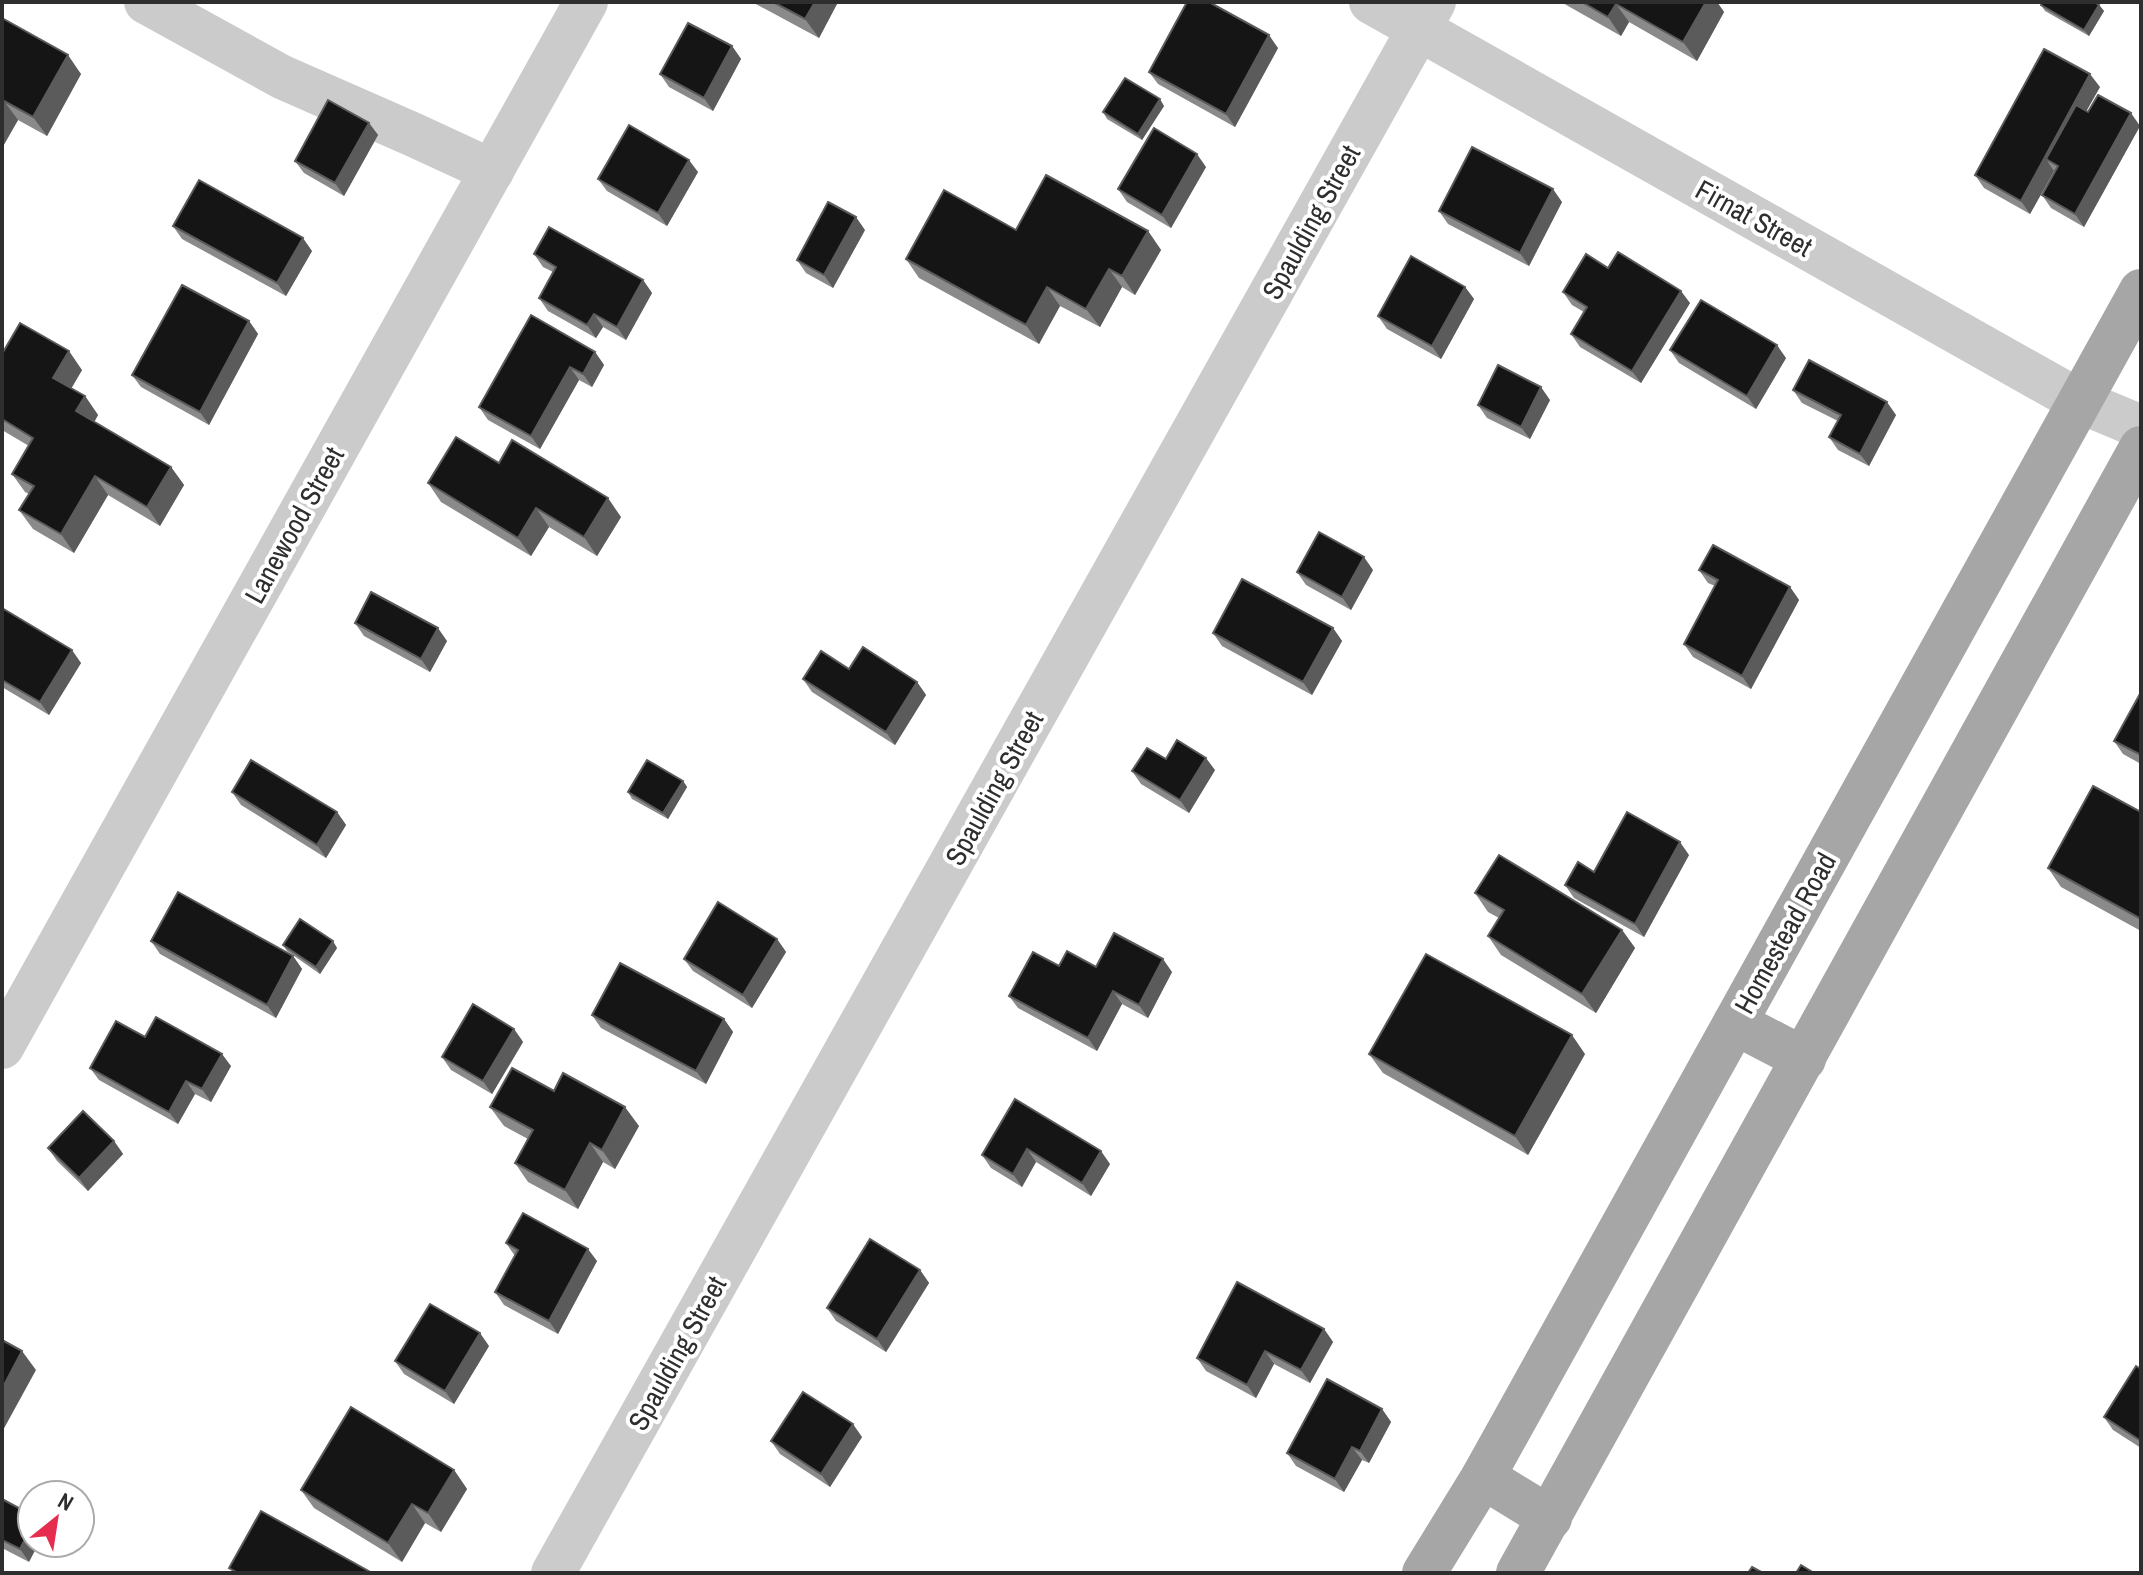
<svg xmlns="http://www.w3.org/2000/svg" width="2143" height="1575" font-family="'Archivo Narrow',sans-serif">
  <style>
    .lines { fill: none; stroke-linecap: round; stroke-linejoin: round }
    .minor { stroke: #cbcbcb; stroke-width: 44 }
    .major { stroke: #a6a6a6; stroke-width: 44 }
    .wall { fill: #8a8a8a }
    .shaded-wall { fill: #5b5b5b }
    .building { fill: #151515; stroke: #5b5b5b; stroke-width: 2 }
    .labels { text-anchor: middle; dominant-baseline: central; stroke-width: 8; stroke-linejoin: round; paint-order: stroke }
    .street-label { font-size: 28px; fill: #2e2e2e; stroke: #fff }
  </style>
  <rect width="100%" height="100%" fill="#fff"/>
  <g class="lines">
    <g class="minor">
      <polyline points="146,2 282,77 414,135 492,171"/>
      <polyline points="1371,2 2079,401 2141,427"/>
      <polyline points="2,1047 586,2"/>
      <polyline points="553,1573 1434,2"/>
    </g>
    <g class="major">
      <polyline points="1735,1023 1804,1059"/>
      <polyline points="1483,1477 1550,1518"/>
      <polyline points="1424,1573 1483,1477 2141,291"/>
      <polyline points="1518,1573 2141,448"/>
    </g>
  </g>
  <g class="wall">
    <polygon points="752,2 838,2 819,38"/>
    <polygon points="1561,2 1717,2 1724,12 1697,61 1629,22 1621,36"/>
    <polygon points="2041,5 2099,5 2104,11 2089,36 2045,11"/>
    <polygon points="2,18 81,74 47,136 18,120 2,148"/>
    <polygon points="732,46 741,59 713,111 669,87 660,74"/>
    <polygon points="1278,48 1235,127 1158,84 1149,72"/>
    <polygon points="2100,87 2086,111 2140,126 2084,227 2051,208 2042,195 2055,172 2054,171 2030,214 1984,188 1975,175"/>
    <polygon points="1164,106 1142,140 1107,119 1103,112"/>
    <polygon points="369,123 378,135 344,196 304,173 295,161"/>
    <polygon points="1206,167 1171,228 1127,202 1118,189"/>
    <polygon points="698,172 667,226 607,191 598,179"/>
    <polygon points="1562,202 1529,266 1448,224 1439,211"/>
    <polygon points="173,226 312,251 286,296 182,239"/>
    <polygon points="865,230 833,288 806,273 797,260"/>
    <polygon points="1016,230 1148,231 1161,250 1135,295 1122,287 1100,327 1060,306 1039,344 919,278 906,259"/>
    <polygon points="534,254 643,280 652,293 626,340 603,327 596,338 548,311 539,298 553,272 543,267"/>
    <polygon points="1608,268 1690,303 1641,383 1580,347 1571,334 1584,312 1572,305 1563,292"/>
    <polygon points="1465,287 1474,299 1441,359 1387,329 1378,316"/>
    <polygon points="249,321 258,334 209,425 141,387 132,375"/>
    <polygon points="1670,350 1786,358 1756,409 1679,363"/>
    <polygon points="595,352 604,365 592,387 579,380 540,449 488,420 479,407"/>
    <polygon points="2,354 82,370 71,388 85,396 98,415 94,422 171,467 184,485 160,526 108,495 74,553 33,529 19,510 29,494 25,492 12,474 29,446 2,430"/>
    <polygon points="1793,390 1896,415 1869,466 1838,450 1829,437 1838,421 1802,403"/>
    <polygon points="1550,400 1530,439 1487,418 1478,405"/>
    <polygon points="499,463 621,517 597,556 549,527 531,556 441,502 428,483"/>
    <polygon points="1373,570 1351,610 1306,585 1297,572"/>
    <polygon points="1699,570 1790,587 1799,600 1751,689 1693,657 1684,644 1715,586 1708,583"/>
    <polygon points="2,608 81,663 49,715 2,687"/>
    <polygon points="355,623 447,641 430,672 364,636"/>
    <polygon points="1333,628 1342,641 1312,695 1222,646 1213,633"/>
    <polygon points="849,669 917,682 926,695 895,745 812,692 803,679"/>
    <polygon points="2141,692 2141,764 2123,754 2114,741"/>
    <polygon points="1166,759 1215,770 1189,813 1141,784 1132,771"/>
    <polygon points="683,781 687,787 668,819 632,799 628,792"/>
    <polygon points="232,792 337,812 346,825 326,858 241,805"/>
    <polygon points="2141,812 2141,931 2061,887 2048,868"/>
    <polygon points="1689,855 1644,937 1574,898 1565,885 1594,872"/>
    <polygon points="1475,893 1622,930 1635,948 1596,1013 1501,955 1488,936 1499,918 1488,912"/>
    <polygon points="777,939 786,952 752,1008 693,971 684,959"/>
    <polygon points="151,941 293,956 302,969 276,1018 160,954"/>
    <polygon points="283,945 337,948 320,974 287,951"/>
    <polygon points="1059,966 1096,967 1172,972 1148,1018 1122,1004 1097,1051 1018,1008 1009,996"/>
    <polygon points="592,1015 724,1019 733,1032 706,1084 601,1028"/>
    <polygon points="514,1029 523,1042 492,1094 451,1070 442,1057"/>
    <polygon points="145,1037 231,1066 211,1102 195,1094 178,1124 99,1080 90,1068"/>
    <polygon points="1369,1054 1585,1054 1528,1155 1383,1073"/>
    <polygon points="554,1091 639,1126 615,1169 603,1162 578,1209 528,1182 515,1163 528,1139 504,1126 490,1107"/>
    <polygon points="1015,1099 1110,1164 1091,1196 1036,1162 1022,1187 991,1168 982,1155"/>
    <polygon points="114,1141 123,1154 88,1191 57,1161 48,1148"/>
    <polygon points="506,1243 597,1261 558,1334 504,1305 495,1292 515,1256"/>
    <polygon points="920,1270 929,1283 886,1352 836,1321 827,1308"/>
    <polygon points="1324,1329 1333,1342 1310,1383 1274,1364 1256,1398 1206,1371 1197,1358"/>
    <polygon points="489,1346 454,1404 404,1374 395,1361"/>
    <polygon points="2141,1369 2141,1448 2113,1430 2104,1417"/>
    <polygon points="1382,1409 1391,1422 1369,1463 1362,1460 1344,1492 1296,1466 1287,1453"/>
    <polygon points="862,1437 830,1487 780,1454 771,1441"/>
    <polygon points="454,1470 467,1489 441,1532 425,1523 402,1562 314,1508 301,1490"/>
    <polygon points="2,1499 29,1562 2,1548"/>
  </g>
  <g class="shaded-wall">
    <polygon points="815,2 838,2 819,38 805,19"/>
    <polygon points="1706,2 1717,2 1724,12 1697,61 1683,42"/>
    <polygon points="1616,4 1629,22 1621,36 1608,17"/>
    <polygon points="2099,5 2104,11 2089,36 2084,30"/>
    <polygon points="1269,35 1278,48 1235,127 1226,114"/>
    <polygon points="732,46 741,59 713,111 704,98"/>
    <polygon points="68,55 81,74 47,136 33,117"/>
    <polygon points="2090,74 2100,87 2056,165 2046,159 2054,171 2030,214 2021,201"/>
    <polygon points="1160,99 1164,106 1142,140 1138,134"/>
    <polygon points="4,101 18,120 2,148 2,105"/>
    <polygon points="2131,113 2140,126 2084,227 2075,214"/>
    <polygon points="369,123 378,135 344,196 335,183"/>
    <polygon points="1197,154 1206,167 1171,228 1162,215"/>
    <polygon points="689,160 698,172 667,226 658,213"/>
    <polygon points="1553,189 1562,202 1529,266 1520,253"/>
    <polygon points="856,217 865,230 833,288 824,275"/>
    <polygon points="1148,231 1161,250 1135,295 1122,276"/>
    <polygon points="303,238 312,251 286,296 277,283"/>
    <polygon points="1109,269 1122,287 1100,327 1086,309"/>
    <polygon points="643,280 652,293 626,340 617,327"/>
    <polygon points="1047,287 1060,306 1039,344 1026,325"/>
    <polygon points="1465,287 1474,299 1441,359 1432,346"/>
    <polygon points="1681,291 1690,303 1641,383 1632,371"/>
    <polygon points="594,314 603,327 596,338 587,325"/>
    <polygon points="249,321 258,334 209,425 200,412"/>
    <polygon points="1777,345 1786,358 1756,409 1747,396"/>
    <polygon points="69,351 82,370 67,396 53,378"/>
    <polygon points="595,352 604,365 592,387 583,374"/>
    <polygon points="570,367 579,380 540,449 531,436"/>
    <polygon points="1541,387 1550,400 1530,439 1521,427"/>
    <polygon points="85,396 98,415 90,430 76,411"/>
    <polygon points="1887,402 1896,415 1869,466 1860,454"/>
    <polygon points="171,467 184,485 160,526 147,507"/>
    <polygon points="95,476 108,495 74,553 61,534"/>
    <polygon points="608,498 621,517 597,556 584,537"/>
    <polygon points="536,508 549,527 531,556 518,538"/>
    <polygon points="1364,557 1373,570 1351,610 1342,597"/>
    <polygon points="1790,587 1799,600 1751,689 1742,676"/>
    <polygon points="438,628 447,641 430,672 421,659"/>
    <polygon points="1333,628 1342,641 1312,695 1303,682"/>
    <polygon points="72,650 81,663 49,715 40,702"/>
    <polygon points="917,682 926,695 895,745 886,732"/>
    <polygon points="1206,758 1215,770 1189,813 1180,800"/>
    <polygon points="683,781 687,787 668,819 663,813"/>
    <polygon points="337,812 346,825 326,858 317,845"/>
    <polygon points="1680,842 1689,855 1644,937 1635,924"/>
    <polygon points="1622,930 1635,948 1596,1013 1582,994"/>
    <polygon points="777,939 786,952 752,1008 743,995"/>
    <polygon points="333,941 337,948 320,974 316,967"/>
    <polygon points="293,956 302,969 276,1018 267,1005"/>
    <polygon points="1163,959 1172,972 1148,1018 1139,1005"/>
    <polygon points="1113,991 1122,1004 1097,1051 1088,1038"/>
    <polygon points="724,1019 733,1032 706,1084 696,1071"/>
    <polygon points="514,1029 523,1042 492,1094 483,1081"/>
    <polygon points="1572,1035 1585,1054 1528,1155 1515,1136"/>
    <polygon points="222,1054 231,1066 211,1102 202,1089"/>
    <polygon points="186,1081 195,1094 178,1124 169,1112"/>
    <polygon points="625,1107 639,1126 615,1169 602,1150"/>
    <polygon points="114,1141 123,1154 88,1191 79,1178"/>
    <polygon points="590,1143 603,1162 578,1209 565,1190"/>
    <polygon points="1027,1149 1036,1162 1022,1187 1013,1174"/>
    <polygon points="1101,1151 1110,1164 1091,1196 1082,1183"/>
    <polygon points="588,1249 597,1261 558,1334 549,1321"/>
    <polygon points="920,1270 929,1283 886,1352 877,1339"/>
    <polygon points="1324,1329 1333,1342 1310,1383 1301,1370"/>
    <polygon points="480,1333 489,1346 454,1404 445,1391"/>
    <polygon points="22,1351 36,1370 2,1432 2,1389"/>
    <polygon points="1265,1351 1274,1364 1256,1398 1247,1385"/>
    <polygon points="1382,1409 1391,1422 1369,1463 1360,1451"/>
    <polygon points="853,1424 862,1437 830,1487 821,1474"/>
    <polygon points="1352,1447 1362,1460 1344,1492 1335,1479"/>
    <polygon points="454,1470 467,1489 441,1532 428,1513"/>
    <polygon points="412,1504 425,1523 402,1562 388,1543"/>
    <polygon points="32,1526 32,1543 39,1543 29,1562 20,1549"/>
  </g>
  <g class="building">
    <polygon points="773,2 815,2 805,19"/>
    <polygon points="1187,2 1209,2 1269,35 1226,114 1149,72"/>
    <polygon points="1582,2 1706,2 1683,42 1616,4 1608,17"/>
    <polygon points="2042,2 2094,2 2099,5 2084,30 2041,5"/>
    <polygon points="2,18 68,55 33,117 4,101 2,105"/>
    <polygon points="688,23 732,46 704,98 660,74"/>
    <polygon points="2044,49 2090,74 2021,201 1975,175"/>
    <polygon points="1125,78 1160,99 1138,134 1103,112"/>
    <polygon points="2098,95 2131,113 2075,214 2042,195 2058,166 2046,159 2076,105 2088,112"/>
    <polygon points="328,100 369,123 335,183 295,161"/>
    <polygon points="629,125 689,160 658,213 598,179"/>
    <polygon points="1154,128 1197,154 1162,215 1118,189"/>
    <polygon points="1472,147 1553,189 1520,253 1439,211"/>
    <polygon points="1046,175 1148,231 1122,276 1109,269 1086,309 1047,287 1026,325 906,259 944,190 1016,230"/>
    <polygon points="199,180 303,238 277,283 173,226"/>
    <polygon points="828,202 856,217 824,275 797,260"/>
    <polygon points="549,227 643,280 617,327 594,314 587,325 539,298 556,267 534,254"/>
    <polygon points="1618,252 1681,291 1632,371 1571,334 1587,307 1563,292 1586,254 1608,268"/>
    <polygon points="1411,256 1465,287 1432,346 1378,316"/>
    <polygon points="182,285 249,321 200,412 132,375"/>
    <polygon points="1701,300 1777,345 1747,396 1670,350"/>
    <polygon points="531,315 595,352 583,374 570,367 531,436 479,407"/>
    <polygon points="20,323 69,351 53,378 85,396 76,411 171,467 147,507 95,476 61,534 19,510 34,486 12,474 33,438 2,419 2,354"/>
    <polygon points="1809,360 1887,402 1860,454 1829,437 1841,415 1793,390"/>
    <polygon points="1498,365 1541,387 1521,427 1478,405"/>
    <polygon points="456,437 499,463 512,440 608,498 584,537 536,508 518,538 428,483"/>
    <polygon points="1319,532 1364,557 1342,597 1297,572"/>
    <polygon points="1713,545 1790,587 1742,676 1684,644 1718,580 1699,570"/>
    <polygon points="1242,579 1333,628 1303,682 1213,633"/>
    <polygon points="371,592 438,628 421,659 355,623"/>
    <polygon points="2,608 72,650 40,702 2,680"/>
    <polygon points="863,647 917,682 886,732 803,679 821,651 849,669"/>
    <polygon points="2141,692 2141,755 2114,741"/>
    <polygon points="1177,740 1206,758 1180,800 1132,771 1147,748 1166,759"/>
    <polygon points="251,760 337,812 317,845 232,792"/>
    <polygon points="647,760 683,781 663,813 628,792"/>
    <polygon points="2093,786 2141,812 2141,919 2048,868"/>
    <polygon points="1627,812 1680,842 1635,924 1565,885 1578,862 1594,872"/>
    <polygon points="1499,855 1622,930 1582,994 1488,936 1504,910 1475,893"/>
    <polygon points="178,892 293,956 267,1005 151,941"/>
    <polygon points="718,902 777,939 743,995 684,959"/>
    <polygon points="300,919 333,941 316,967 283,945"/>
    <polygon points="1114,933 1163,959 1139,1005 1113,991 1088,1038 1009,996 1033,952 1059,966 1067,951 1096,967"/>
    <polygon points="1426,954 1572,1035 1515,1136 1369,1054"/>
    <polygon points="620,963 724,1019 696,1071 592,1015"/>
    <polygon points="473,1004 514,1029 483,1081 442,1057"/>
    <polygon points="156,1017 222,1054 202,1089 186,1081 169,1112 90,1068 116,1021 145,1037"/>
    <polygon points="512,1068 554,1091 563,1073 625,1107 602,1150 590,1143 565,1190 515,1163 533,1130 490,1107"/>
    <polygon points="1015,1099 1101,1151 1082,1183 1027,1149 1013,1174 982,1155"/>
    <polygon points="83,1111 114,1141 79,1178 48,1148"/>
    <polygon points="523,1213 588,1249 549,1321 495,1292 518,1250 506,1243"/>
    <polygon points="870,1239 920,1270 877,1339 827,1308"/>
    <polygon points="1237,1282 1324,1329 1301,1370 1265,1351 1247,1385 1197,1358"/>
    <polygon points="430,1304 480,1333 445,1391 395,1361"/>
    <polygon points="2,1340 22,1351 2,1389"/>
    <polygon points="2136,1366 2141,1369 2141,1441 2104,1417"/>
    <polygon points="1327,1379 1382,1409 1360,1451 1352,1447 1335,1479 1287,1453"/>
    <polygon points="803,1392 853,1424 821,1474 771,1441"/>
    <polygon points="351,1407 454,1470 428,1513 412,1504 388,1543 301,1490"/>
    <polygon points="2,1499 32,1515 32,1526 20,1549 2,1540"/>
    <polygon points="261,1511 372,1573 238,1573 229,1568"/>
    <polygon points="1801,1565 1814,1573 1796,1573"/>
    <polygon points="1752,1567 1763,1573 1748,1573"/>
  </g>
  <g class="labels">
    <g class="street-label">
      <text transform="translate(1754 218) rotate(29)">Firnat Street</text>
      <text transform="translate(1311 222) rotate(-61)">Spaulding Street</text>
      <text transform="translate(294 525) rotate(-61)">Lanewood Street</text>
      <text transform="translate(994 788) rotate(-61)">Spaulding Street</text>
      <text transform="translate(1785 933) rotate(-61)">Homestead Road</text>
      <text transform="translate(677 1353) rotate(-61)">Spaulding Street</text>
    </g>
  </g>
  <rect width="2143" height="1575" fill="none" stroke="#2e2e2e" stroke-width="8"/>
  <g transform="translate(56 1519) rotate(30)"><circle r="38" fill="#ffffff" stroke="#ababab" stroke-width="2"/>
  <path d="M0-6L14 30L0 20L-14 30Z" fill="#e72d4f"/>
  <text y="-12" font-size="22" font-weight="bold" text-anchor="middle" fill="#2e2e2e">N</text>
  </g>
</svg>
